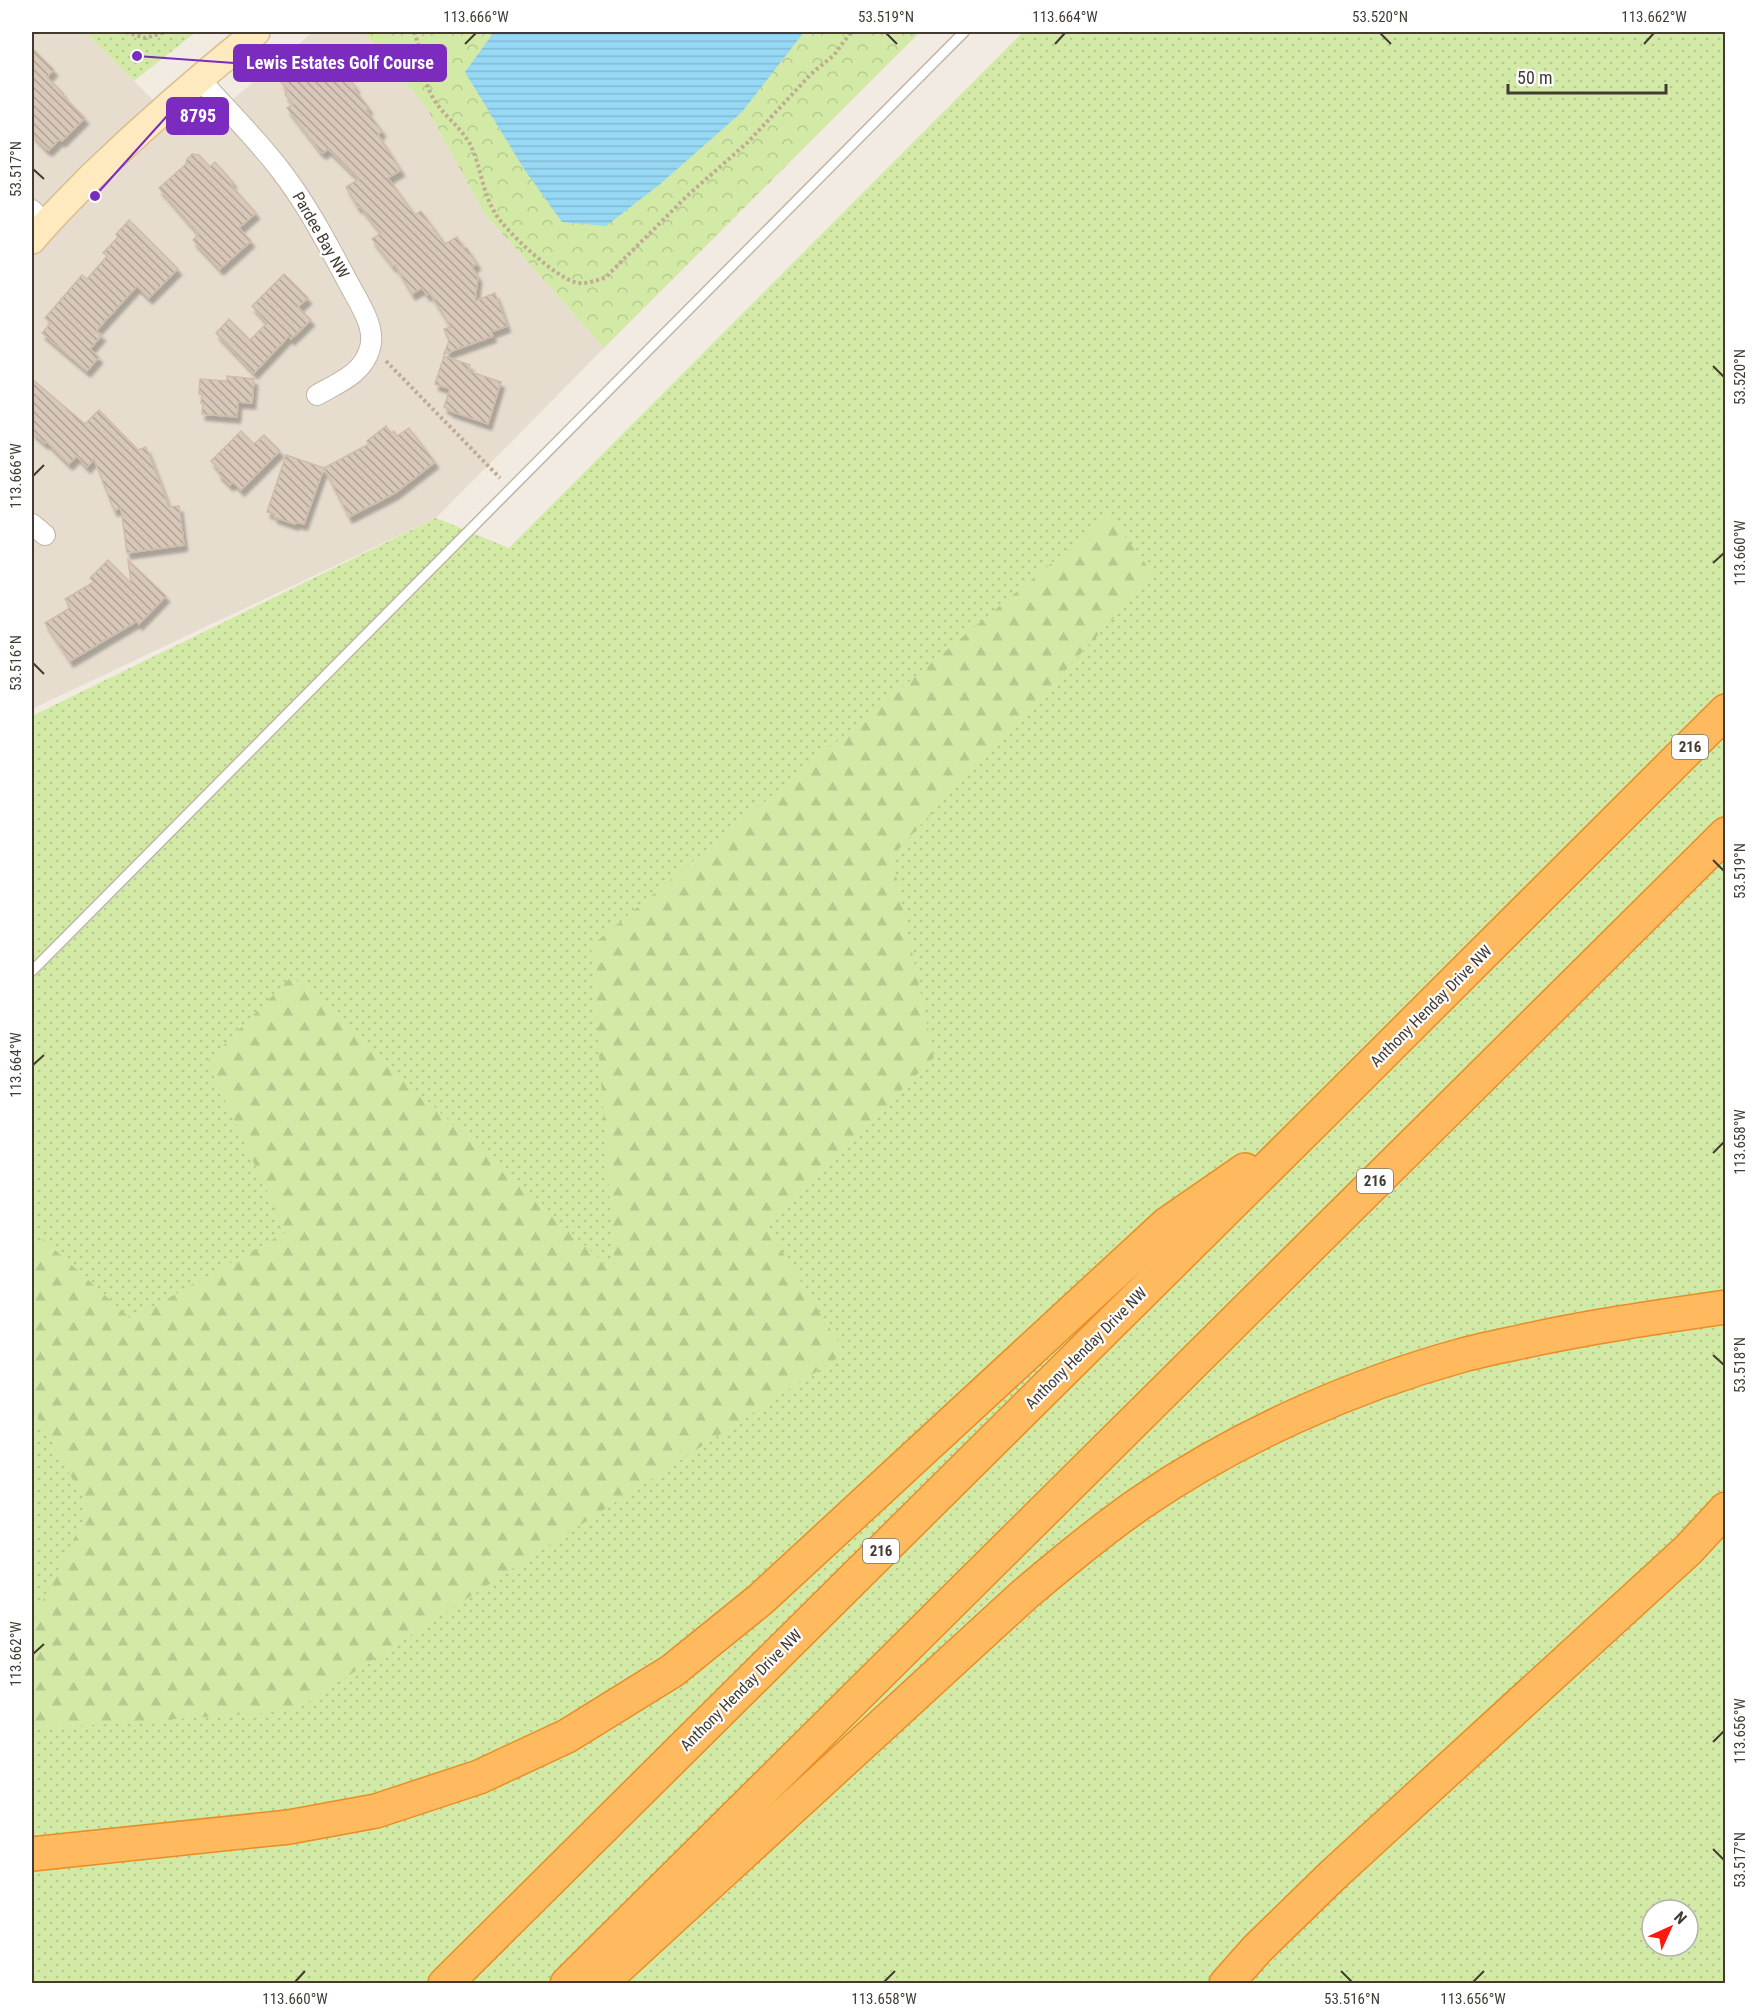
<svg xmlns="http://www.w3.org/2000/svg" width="1757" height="2015" font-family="'Roboto Condensed',sans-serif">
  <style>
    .residential { fill: #e7ddcf }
    .grass { fill: url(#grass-dots); fill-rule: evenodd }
    .forest { fill: url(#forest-firs) }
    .park { fill: url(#park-crowns) }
    .water { fill: url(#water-rules) }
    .building { fill: url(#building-back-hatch); stroke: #d0bca8; stroke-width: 1.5; filter: url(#shadow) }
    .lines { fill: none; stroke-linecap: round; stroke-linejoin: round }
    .lane-casing { stroke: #c0b5a6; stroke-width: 12 }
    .street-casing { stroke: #c0b5a6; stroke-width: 22 }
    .secondary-casing { stroke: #d9be8e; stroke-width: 30 }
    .highway-casing { stroke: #e98d24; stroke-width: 36 }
    .path { stroke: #c1ac93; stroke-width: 4; stroke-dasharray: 3 3; stroke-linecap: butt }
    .lane { stroke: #fff; stroke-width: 9 }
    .street { stroke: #fff; stroke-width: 20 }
    .secondary { stroke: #ffe9be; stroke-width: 27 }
    .highway { stroke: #ffb95f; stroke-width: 33 }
    .ticks { fill: none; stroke: #433b32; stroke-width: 2 }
    .labels { text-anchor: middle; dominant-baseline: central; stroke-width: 4.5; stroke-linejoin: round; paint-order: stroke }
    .shield { fill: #fff; stroke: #7b7670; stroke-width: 1.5 }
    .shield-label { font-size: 15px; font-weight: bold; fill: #433b32 }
    .street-label { font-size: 16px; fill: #433b32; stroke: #fff }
    .leader { fill: none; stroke: #7b2cbf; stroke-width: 2 }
    .callout-dot { fill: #7b2cbf; stroke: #fff; stroke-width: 2 }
    .callout { fill: #7b2cbf; stroke: #7b2cbf; stroke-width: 2 }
    .callout-label { font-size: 18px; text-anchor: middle; font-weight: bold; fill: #fff }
    .neatline { fill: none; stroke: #433b32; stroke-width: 2 }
    .ticks-label { font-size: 15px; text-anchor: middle; fill: #433b32 }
  </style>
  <defs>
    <pattern id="grass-dots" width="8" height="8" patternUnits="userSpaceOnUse" patternTransform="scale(1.5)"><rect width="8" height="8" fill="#d2eaa6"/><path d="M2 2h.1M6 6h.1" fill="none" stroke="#b6ca8f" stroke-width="1.8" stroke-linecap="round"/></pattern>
    <pattern id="forest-firs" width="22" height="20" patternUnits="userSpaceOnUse" patternTransform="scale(1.5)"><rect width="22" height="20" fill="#d2eaa6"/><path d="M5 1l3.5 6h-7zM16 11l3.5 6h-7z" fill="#b6ca8f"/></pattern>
    <pattern id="park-crowns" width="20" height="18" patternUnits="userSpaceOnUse" patternTransform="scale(1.5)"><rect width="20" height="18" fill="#d2eaa6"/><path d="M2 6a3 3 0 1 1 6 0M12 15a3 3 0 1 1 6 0" fill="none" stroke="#b6ca8f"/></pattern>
    <pattern id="water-rules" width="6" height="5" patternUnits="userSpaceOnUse" patternTransform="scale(1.5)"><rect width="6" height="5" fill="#97d8f5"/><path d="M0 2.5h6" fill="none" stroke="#83bad2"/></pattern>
    <pattern id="building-back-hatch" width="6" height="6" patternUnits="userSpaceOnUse" patternTransform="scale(1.5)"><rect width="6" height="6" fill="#d7c8b9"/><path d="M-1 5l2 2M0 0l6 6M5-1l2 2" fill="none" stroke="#b0a497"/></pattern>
    <filter id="shadow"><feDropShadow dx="3.5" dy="6" stdDeviation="1.5" flood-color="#0004"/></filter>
  </defs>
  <rect width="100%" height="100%" fill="#f2ebe1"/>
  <polygon class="residential" points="32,32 85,32 189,136 313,32 364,32 426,107 484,213 604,348 436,518 32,709"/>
  <g class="grass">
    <polygon points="85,32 196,32 134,81"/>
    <path d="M1023,32h702v1951l-1693,1v-1268l404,-198 73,30zM1652,1910h36v36h-36z"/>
  </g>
  <polygon class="forest" points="1109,515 1154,575 892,856 934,1057 767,1227 845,1353 294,1711 32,1729 32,1622 89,1509 32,1406 32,1258 43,1239 131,1319 286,1232 207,1062 292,976 615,1273 591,946"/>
  <polygon class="park" points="364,32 920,32 604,348 484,213 426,107"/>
  <polygon class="water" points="494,32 804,32 742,112 659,185 606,226 562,222 524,169 465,72"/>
  <g class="building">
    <polygon points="32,48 54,70 47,77 63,93 64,97 85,118 62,141 60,139 49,150 47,147 46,149 32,134"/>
    <polygon points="323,49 356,87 354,89 369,108 366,110 382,131 378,135 401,170 388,178 415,215 421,211 445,244 457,237 464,248 467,248 477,264 472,267 478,277 475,301 495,293 507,326 491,332 493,336 444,354 449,341 444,329 451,327 430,293 427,295 422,288 412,294 395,265 393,266 372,239 381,233 360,206 358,207 346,187 359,179 328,149 323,153 319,150 287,108 293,104 285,94 288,91 281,82"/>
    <polygon points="192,154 199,155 210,167 215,162 233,182 231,185 256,213 239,228 251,241 220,269 193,240 199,234 159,188 186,164 187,159"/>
    <polygon points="129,220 178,269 149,298 137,286 96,331 102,335 90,349 99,357 87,371 42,333 51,323 45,318 82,275 87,279 107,256 103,253 118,237 116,234"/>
    <polygon points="284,274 308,298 298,307 311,320 291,339 289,336 254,373 216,333 229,319 250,340 267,323 252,306"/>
    <polygon points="444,356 470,365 468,371 501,382 488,424 450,411 450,410 444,407 450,389 435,384"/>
    <polygon points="227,376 254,379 252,403 238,402 237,417 202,414 203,403 201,403 202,394 199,394 200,379 227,381"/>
    <polygon points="32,379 85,424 99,410 138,450 146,447 169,507 179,506 184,545 127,553 121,508 114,510 94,459 87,467 77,456 69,464 46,441 45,443 32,432"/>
    <polygon points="386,426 391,433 394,431 397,436 409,428 435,462 395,493 349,517 324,468 304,524 296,522 295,524 274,517 275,514 267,512 286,455 324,468 369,444 367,441"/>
    <polygon points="241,431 254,444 264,435 280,451 241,490 233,482 230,485 218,473 220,471 211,461"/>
    <polygon points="108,560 131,583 128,560 166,596 139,624 137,621 70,661 45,623 70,608 65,599 94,582 90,578"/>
  </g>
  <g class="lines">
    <defs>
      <polyline id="lane" points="32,971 964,32"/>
      <g id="street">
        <path d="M199,78c27,31 57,60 82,93 27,35 47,74 68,113 10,19 27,43 21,64 -7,26 -32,35 -53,47"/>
        <polyline points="32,210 45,224"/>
        <polyline points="32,524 45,535"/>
      </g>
      <path id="secondary" d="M32,240c18,-22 39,-42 59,-63 53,-51 108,-99 165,-145"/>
      <g id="highway">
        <polyline points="32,1854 289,1827 376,1811 479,1777 567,1736 672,1671 761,1599 1167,1224 1245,1170"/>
        <polyline points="445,1984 1317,1119 1726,711"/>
        <polyline points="567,1984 1726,834"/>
        <path d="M600,1984l425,-390c37,-31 74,-62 114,-90 96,-66 211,-118 324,-149 18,-5 38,-9 57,-13 68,-15 137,-25 206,-35"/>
        <polyline points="1226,1984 1257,1949 1334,1874 1688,1550 1726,1509"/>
      </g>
    </defs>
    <use href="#lane" class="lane-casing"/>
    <use href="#street" class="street-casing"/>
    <use href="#secondary" class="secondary-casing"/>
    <use href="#highway" class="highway-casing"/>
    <g class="path">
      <polyline points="126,32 145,38 166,32"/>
      <path d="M414,32c8,19 7,43 17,62 9,19 29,32 39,50 11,22 12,48 25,69 11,19 63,67 83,70 10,1 18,-3 27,-5l82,-82 61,-54 63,-68 23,-19 17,-23"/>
      <polyline points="386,361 500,478"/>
    </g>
    <use href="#lane" class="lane"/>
    <use href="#street" class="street"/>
    <use href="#secondary" class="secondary"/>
    <use href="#highway" class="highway"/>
  </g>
  <path class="ticks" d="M886,33l11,11M1380,33l11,11M465,44l11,-11M1055,44l10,-11M1644,44l10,-11M33,169l11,10M1713,366l11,11M33,476l11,-11M1713,563l11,-10M33,663l11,11M1713,860l11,11M33,1065l11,-10M1713,1153l11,-11M1713,1355l11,10M33,1654l11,-10M1713,1742l11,-11M1713,1849l11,11M1341,1971l11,11M295,1982l10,-11M884,1982l11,-11M1473,1982l11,-11"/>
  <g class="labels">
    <g class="shield">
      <rect x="1672" y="735" width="36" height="24" rx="4.5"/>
      <rect x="1357" y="1169" width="36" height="24" rx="4.5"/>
      <rect x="863" y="1539" width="36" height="24" rx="4.5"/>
    </g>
    <g class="shield-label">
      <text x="1690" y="747">216</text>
      <text x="1375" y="1181">216</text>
      <text x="881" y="1551">216</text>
    </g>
    <g class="street-label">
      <text transform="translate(321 235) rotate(60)">Pardee Bay NW</text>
      <text transform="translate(1431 1006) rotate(-45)">Anthony Henday Drive NW</text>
      <text transform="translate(1086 1348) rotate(-45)">Anthony Henday Drive NW</text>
      <text transform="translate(741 1690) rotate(-45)">Anthony Henday Drive NW</text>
    </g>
  </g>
  <path class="leader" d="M137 56L234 63M95 196L167 116"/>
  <g class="callout-dot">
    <circle cx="137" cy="56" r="6"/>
    <circle cx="95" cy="196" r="6"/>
  </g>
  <g class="callout">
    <rect x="234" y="45" width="212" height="36" rx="6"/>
    <rect x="167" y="98" width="61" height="36" rx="6"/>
  </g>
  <g class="callout-label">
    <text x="340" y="69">Lewis Estates Golf Course</text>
    <text x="198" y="122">8795</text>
  </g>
  <rect width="1757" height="2015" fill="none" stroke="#ffffff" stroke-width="66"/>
  <g transform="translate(1670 1928) rotate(45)"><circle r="28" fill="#ffffff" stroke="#b4b1ad" stroke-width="1.5"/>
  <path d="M0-4.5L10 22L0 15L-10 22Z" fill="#ff170b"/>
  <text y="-9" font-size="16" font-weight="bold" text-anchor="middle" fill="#433b32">N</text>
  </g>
  <path d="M1508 84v9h158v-9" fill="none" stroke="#433b32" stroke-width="3"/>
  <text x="1517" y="84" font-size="18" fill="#433b32" stroke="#ffffff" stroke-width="4.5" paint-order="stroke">50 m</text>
  <rect x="33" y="33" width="1691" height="1949" class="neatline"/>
  <g class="ticks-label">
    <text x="476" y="22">113.666°W</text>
    <text x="886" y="22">53.519°N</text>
    <text x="1065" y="22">113.664°W</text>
    <text x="1380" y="22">53.520°N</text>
    <text x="1654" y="22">113.662°W</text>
    <text transform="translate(16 169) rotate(-90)" y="5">53.517°N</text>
    <text transform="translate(1740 377) rotate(-90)" y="5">53.520°N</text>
    <text transform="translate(16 476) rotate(-90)" y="5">113.666°W</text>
    <text transform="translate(1740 553) rotate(-90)" y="5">113.660°W</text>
    <text transform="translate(16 663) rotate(-90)" y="5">53.516°N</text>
    <text transform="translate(1740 871) rotate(-90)" y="5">53.519°N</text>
    <text transform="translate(16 1065) rotate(-90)" y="5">113.664°W</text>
    <text transform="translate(1740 1142) rotate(-90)" y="5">113.658°W</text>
    <text transform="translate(1740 1365) rotate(-90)" y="5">53.518°N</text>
    <text transform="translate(16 1654) rotate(-90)" y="5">113.662°W</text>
    <text transform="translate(1740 1731) rotate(-90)" y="5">113.656°W</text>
    <text transform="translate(1740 1860) rotate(-90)" y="5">53.517°N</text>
    <text x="295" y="2004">113.660°W</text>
    <text x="884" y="2004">113.658°W</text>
    <text x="1352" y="2004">53.516°N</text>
    <text x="1473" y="2004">113.656°W</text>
  </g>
</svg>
